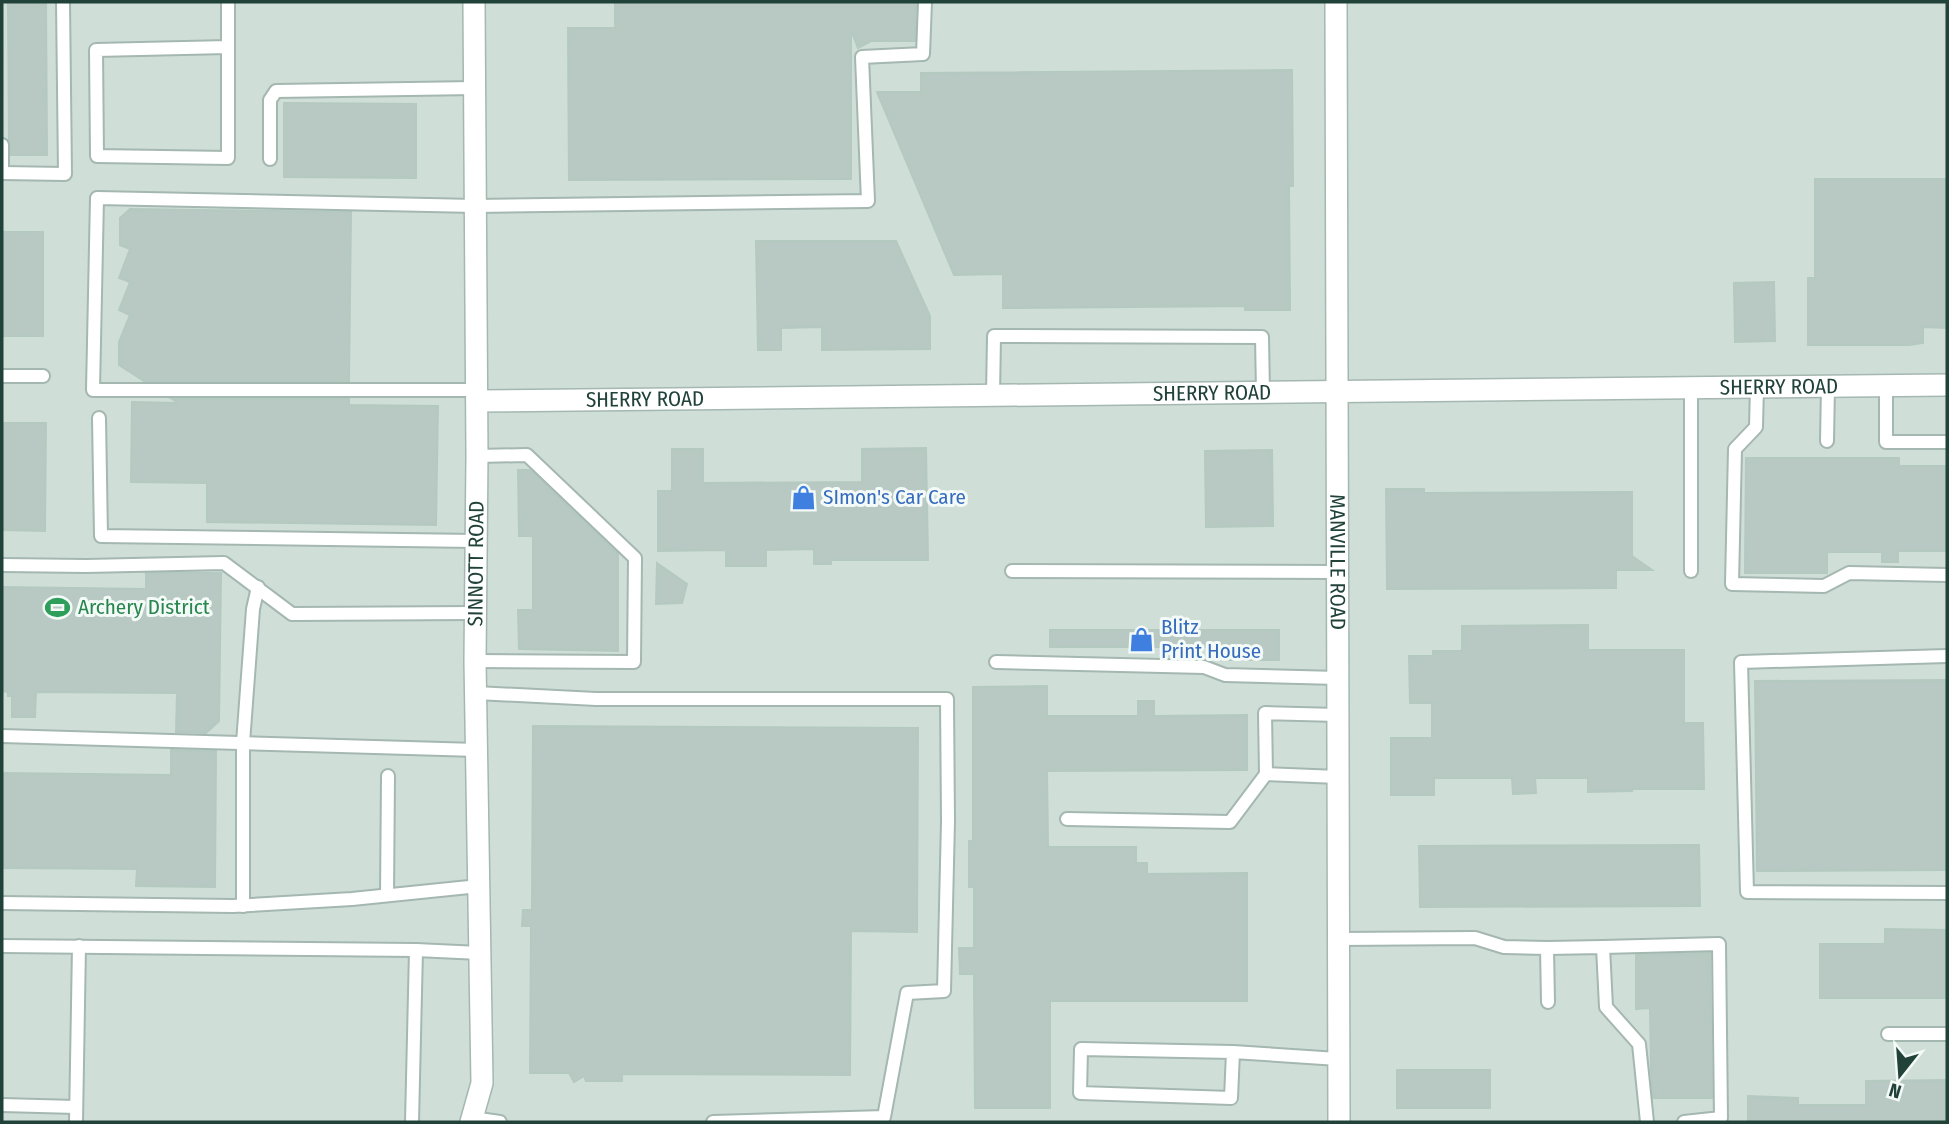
<svg xmlns="http://www.w3.org/2000/svg" width="1949" height="1124" font-family="'Fira Sans Condensed',sans-serif">
  <style>
    .built { fill: #d0ded8 }
    .building { fill: #b7c9c2; stroke: #b4c9c0; stroke-width: 2 }
    .lines { fill: none; stroke-linecap: round; stroke-linejoin: round }
    .lane-casing { stroke: #a4b7b1; stroke-width: 16 }
    .street-casing { stroke: #a4b7b1; stroke-width: 24 }
    .lane { stroke: #fff; stroke-width: 12 }
    .street { stroke: #fff; stroke-width: 21 }
    .labels { text-anchor: middle; dominant-baseline: central; stroke-width: 6; stroke-linejoin: round; paint-order: stroke }
    .street-label { font-size: 21px; fill: #204239; stroke: #f4faf7 }
    .shop-label { font-size: 21px; fill: #366cbe; stroke: #f4faf7; text-anchor: start }
    .leisure-label { font-size: 21px; fill: #27864d; stroke: #f4faf7; text-anchor: start }
  </style>
  <rect width="100%" height="100%" fill="#e2eee9"/>
  <rect class="built" x="2" y="2" width="1945" height="1120"/>
  <g class="building">
    <polygon points="8,2 46,2 47,155 11,155 9,139"/>
    <polygon points="615,2 916,2 915,41 871,41 858,48 851,30 851,179 569,180 568,28 615,28"/>
    <polygon points="1292,70 1293,186 1289,186 1290,310 1245,310 1245,306 1003,308 1003,274 954,275 877,92 921,92 921,73"/>
    <polygon points="284,103 416,104 416,178 284,177"/>
    <polygon points="1815,179 1947,179 1947,328 1923,327 1923,343 1909,345 1808,345 1808,278 1815,278"/>
    <polygon points="130,209 351,212 349,381 144,381 119,365 119,342 130,315 119,310 130,282 119,278 130,249 120,245 120,218"/>
    <rect x="2" y="232" width="41" height="104"/>
    <polygon points="756,241 896,241 930,316 930,349 822,350 822,327 781,328 781,350 758,350"/>
    <polygon points="1774,282 1775,341 1735,342 1734,283"/>
    <polygon points="172,399 349,399 349,405 438,406 436,525 207,522 207,483 131,482 132,402 179,403"/>
    <polygon points="2,423 46,423 45,531 2,530"/>
    <polygon points="926,448 928,560 831,560 831,564 814,564 814,549 766,550 766,566 726,566 726,550 658,551 658,491 672,491 672,449 703,449 703,483 862,482 862,449"/>
    <polygon points="1272,450 1273,526 1206,527 1205,451"/>
    <polygon points="1746,458 1899,458 1899,466 1947,466 1947,551 1898,551 1898,562 1882,562 1882,552 1827,552 1827,573 1745,573"/>
    <polygon points="518,470 530,470 618,554 618,651 519,649 518,610 533,610 533,536 519,536"/>
    <polygon points="1386,489 1424,489 1424,493 1632,492 1632,556 1652,570 1616,570 1616,588 1387,589"/>
    <polygon points="657,563 687,584 682,603 656,604"/>
    <polygon points="146,573 221,573 219,721 206,733 176,732 177,693 36,692 35,717 12,717 12,696 8,696 8,692 2,691 2,587 146,589"/>
    <polygon points="1588,625 1588,650 1684,650 1684,723 1703,723 1704,789 1633,789 1632,791 1588,792 1588,778 1535,778 1536,793 1513,794 1512,778 1434,778 1434,795 1391,795 1391,738 1432,738 1432,703 1410,703 1409,656 1433,656 1433,651 1462,651 1462,626"/>
    <polygon points="1050,630 1279,630 1279,660 1227,660 1227,647 1050,647"/>
    <polygon points="1947,680 1947,870 1757,871 1755,681"/>
    <polygon points="1047,686 1047,716 1138,716 1138,701 1154,701 1154,716 1247,715 1247,770 1047,771 1048,847 1136,847 1136,863 1147,863 1147,874 1247,873 1247,1001 1050,1001 1050,1108 975,1108 974,974 960,974 959,948 974,948 974,887 969,887 969,841 973,841 973,687"/>
    <polygon points="533,726 918,728 917,932 851,931 850,1075 622,1074 622,1081 586,1081 584,1076 574,1082 569,1073 530,1073 531,926 522,926 523,910 532,910"/>
    <polygon points="171,750 216,751 215,887 136,886 137,869 2,868 2,773 171,775"/>
    <polygon points="1699,845 1700,906 1420,907 1419,846"/>
    <polygon points="1885,929 1947,930 1947,998 1820,998 1820,944 1885,944"/>
    <polygon points="1710,953 1712,1098 1653,1098 1651,1071 1650,1008 1636,1009 1636,955"/>
    <rect x="1397" y="1070" width="93" height="38"/>
    <polygon points="1947,1080 1947,1122 1748,1122 1748,1096 1798,1098 1798,1105 1866,1105 1866,1081"/>
  </g>
  <g class="lines">
    <defs>
      <g id="lane">
        <polyline points="228,47 96,50 97,156 228,158 228,2"/>
        <polyline points="2,145 2,173"/>
        <polyline points="270,159 270,100 276,91 475,88"/>
        <polyline points="2,173 65,174 63,2"/>
        <polyline points="2,376 43,376"/>
        <polyline points="1886,385 1886,442 1947,442"/>
        <polyline points="1757,386 1756,427 1735,449 1732,584 1824,586 1849,573 1947,575"/>
        <polyline points="477,390 93,390 97,198 475,206 868,201 862,57 923,54 925,2"/>
        <polyline points="993,395 994,336 1262,337 1263,393"/>
        <polyline points="99,418 101,536 476,541"/>
        <polyline points="1827,441 1828,386"/>
        <polyline points="2,565 86,566 224,563 292,614 475,613"/>
        <polyline points="1012,571 1338,572"/>
        <polyline points="1691,571 1691,387"/>
        <polyline points="1947,656 1741,662 1747,892 1947,893"/>
        <polyline points="475,661 634,662 635,558 527,455 477,456"/>
        <polyline points="996,662 1204,667 1225,675 1338,678"/>
        <polyline points="476,693 596,699 947,699 948,821 944,991 907,993 884,1117 713,1122"/>
        <polyline points="2,736 477,750"/>
        <polyline points="1266,774 1265,713 1338,715"/>
        <polyline points="1067,819 1230,822 1266,774 1338,777"/>
        <polyline points="387,895 388,776"/>
        <polyline points="2,903 233,906 352,899 479,886"/>
        <polyline points="243,906 243,743 253,609 258,587"/>
        <polyline points="1338,939 1475,938 1504,947 1547,948 1548,1002"/>
        <polyline points="2,946 416,950 412,1122"/>
        <polyline points="1603,947 1719,944 1721,1118 1684,1122"/>
        <polyline points="1547,948 1603,947 1606,1007 1639,1044 1647,1122"/>
        <polyline points="416,950 480,953"/>
        <polyline points="1888,1034 1947,1034"/>
        <polyline points="1233,1052 1231,1098 1080,1093 1081,1049 1233,1052 1338,1059"/>
        <polyline points="2,1105 76,1107"/>
        <polyline points="472,1118 500,1122"/>
        <polyline points="76,1122 79,946"/>
      </g>
      <g id="street">
        <path id="s1" d="M1336,2l3,1120"/>
        <path id="s2" d="M477,401l1470,-16"/>
        <path id="s3" d="M471,1122l11,-39 -7,-422 2,-205 -3,-454"/>
      </g>
    </defs>
    <use href="#lane" class="lane-casing"/>
    <use href="#street" class="street-casing"/>
    <use href="#lane" class="lane"/>
    <use href="#street" class="street"/>
  </g>
  <defs>
    <symbol id="shop-bare" viewBox="-9 -9 18 18"><path d="M-5-2.5h2.3a2.7 3.5 0 0 1 5.4 0H5L5.5 6h-11ZM-1.5-2.5h3a1.5 2.3 0 0 0-3 0Z" fill="#3f7fe0" stroke="#f4faf7" stroke-width="2.5" paint-order="stroke"/></symbol>
    <symbol id="stadium-bare" viewBox="-9 -9 18 18"><path d="M0-5a6.5 5 0 1 0 0 10a6.5 5 0 1 0 0-10ZM-3.5-1.8h7v3.6h-7Z" fill="#2e9e5b" stroke="#f4faf7" stroke-width="2.5" paint-order="stroke"/></symbol>
  </defs>
  <g fill-rule="evenodd">
    <use href="#shop-bare" x="786" y="480" width="35" height="35"/>
    <use href="#stadium-bare" x="40" y="590" width="35" height="35"/>
    <use href="#shop-bare" x="1124" y="622" width="35" height="35"/>
  </g>
  <g class="labels">
    <g class="street-label">
      <text stroke="none"><textPath href="#s2" startOffset="1302">SHERRY ROAD</textPath></text>
      <text stroke="none"><textPath href="#s2" startOffset="735">SHERRY ROAD</textPath></text>
      <text stroke="none"><textPath href="#s2" startOffset="168">SHERRY ROAD</textPath></text>
      <text stroke="none"><textPath href="#s1" startOffset="560">MANVILLE ROAD</textPath></text>
      <text stroke="none"><textPath href="#s3" startOffset="560">SINNOTT ROAD</textPath></text>
    </g>
    <g class="shop-label">
      <text x="823" y="497">SImon's Car Care</text>
      <text x="1161" y="627">Blitz<tspan x="1161" dy="24">Print House</tspan></text>
    </g>
    <g class="leisure-label">
      <text x="78" y="607">Archery District</text>
    </g>
  </g>
  <rect width="1949" height="1124" fill="none" stroke="#204239" stroke-width="7"/>
  <g transform="translate(1900 1075) rotate(197)" stroke="#f4faf7" stroke-width="5" paint-order="stroke">
  <path d="M0-5L12 26L0 18L-12 26Z" fill="#204239"/>
  <text y="-10" font-size="19" font-weight="bold" text-anchor="middle" fill="#204239">N</text>
  </g>
</svg>
